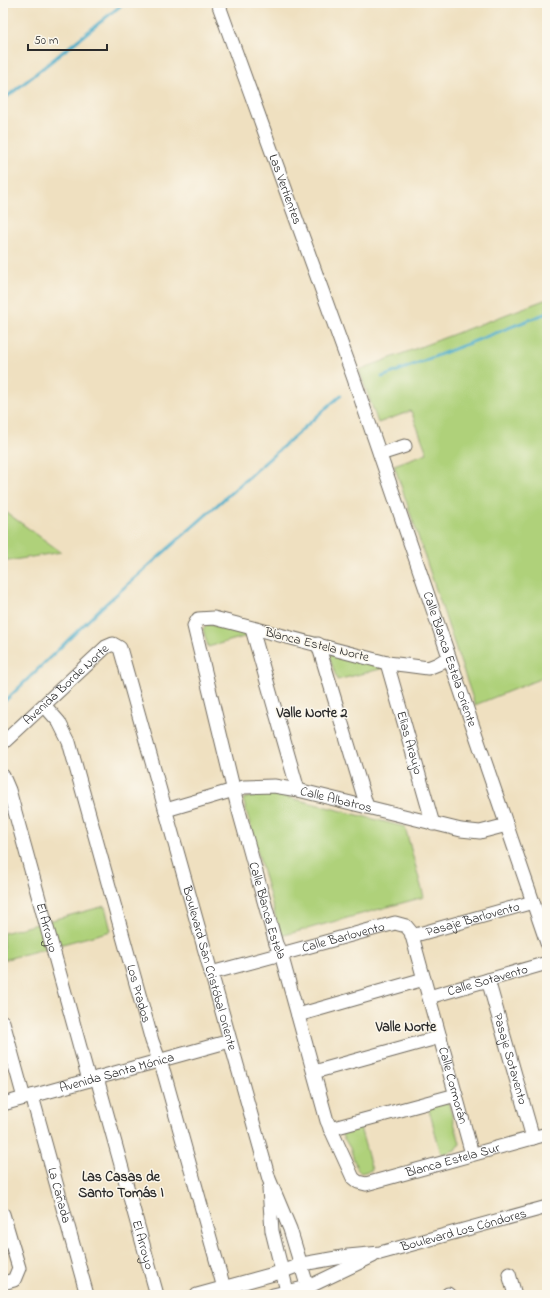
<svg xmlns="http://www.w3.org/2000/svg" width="550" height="1298" font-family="'Indie Flower',sans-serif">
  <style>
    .green { fill: #afd17a; stroke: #6d7e52 }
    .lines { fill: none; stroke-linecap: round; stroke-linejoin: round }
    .stream { stroke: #49abc8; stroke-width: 3 }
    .minor-casing { stroke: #706a5f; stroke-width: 15 }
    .minor { stroke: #fff; stroke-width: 13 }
    .labels { text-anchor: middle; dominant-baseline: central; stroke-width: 3; stroke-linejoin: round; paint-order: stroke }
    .street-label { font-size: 13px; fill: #2b2b2b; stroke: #fbf7ec }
    .neighbourhood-label { font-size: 14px; font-weight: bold; fill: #2b2b2b; stroke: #fbf7ec }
  </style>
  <rect width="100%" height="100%" fill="#fbf7ec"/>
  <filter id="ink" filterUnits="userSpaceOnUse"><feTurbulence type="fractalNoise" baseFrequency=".025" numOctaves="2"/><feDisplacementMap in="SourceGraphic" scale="8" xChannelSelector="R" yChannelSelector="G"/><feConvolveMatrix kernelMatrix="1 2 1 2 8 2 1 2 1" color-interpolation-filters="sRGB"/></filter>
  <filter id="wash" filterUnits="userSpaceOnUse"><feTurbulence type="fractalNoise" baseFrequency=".012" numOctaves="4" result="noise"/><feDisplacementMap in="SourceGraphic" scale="16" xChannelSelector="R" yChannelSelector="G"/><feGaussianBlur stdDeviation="0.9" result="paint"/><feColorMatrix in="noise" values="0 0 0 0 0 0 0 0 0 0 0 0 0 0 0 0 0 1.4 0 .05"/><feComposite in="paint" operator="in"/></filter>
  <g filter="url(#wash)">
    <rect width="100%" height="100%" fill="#efe0c0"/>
    <g class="green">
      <polygon points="547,299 547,676 475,705 394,465 427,453 411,411 378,423 359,370"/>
      <polygon points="3,510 61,552 14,560 3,560"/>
      <polygon points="208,624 251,635 208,647 203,629"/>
      <polygon points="328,653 384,668 337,680"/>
      <polygon points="267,792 405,827 424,897 281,936 243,799"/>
      <polygon points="105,906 111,931 3,960 3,933"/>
      <path d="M448,1102l12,41c-2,9 -12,9 -19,11l-13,-48z"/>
      <polygon points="359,1124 372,1170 361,1173 357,1169 350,1148 340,1132"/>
    </g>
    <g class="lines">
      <g class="stream">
        <polyline points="3,100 124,3"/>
        <polyline points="382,377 547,313"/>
        <polyline points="3,703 100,609 341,395"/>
      </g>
    </g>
  </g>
  <g filter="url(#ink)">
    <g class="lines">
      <defs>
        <g id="minor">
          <path id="s1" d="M218,3l135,373 194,567"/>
          <polyline points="380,454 405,446"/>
          <polyline points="252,629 298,790"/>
          <polyline points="318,644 367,807"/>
          <path id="s2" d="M449,657l-11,7 -10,4 -23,-3 -18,-2 -173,-45 -16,1 -4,7 43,178 39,140 5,10 46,167 26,57 5,4 8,2 181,-50"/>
          <path id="s3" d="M387,663l46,161"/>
          <path id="s4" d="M44,705l15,17 10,20 83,299 12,32 60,215"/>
          <path id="s5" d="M3,743l103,-96 7,-3 7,4 149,531 21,50 20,66"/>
          <path id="s6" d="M3,776l6,14 80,290"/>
          <path id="s7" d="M166,810l78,-23 30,-1 24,4 163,40 19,2 27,-7"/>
          <path id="s8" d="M412,936l121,-34"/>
          <path id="s9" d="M211,973l184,-50 11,3 5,6 61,222"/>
          <path id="s10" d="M488,980l45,158"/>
          <path id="s11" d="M429,997l118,-34"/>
          <polyline points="298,1015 424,979"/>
          <polyline points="3,1022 24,1098"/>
          <polyline points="314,1072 440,1037"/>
          <path id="s12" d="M97,1078l60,217"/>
          <path id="s13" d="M32,1096l55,199"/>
          <path id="s14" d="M3,1104l227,-63"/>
          <polyline points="330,1129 456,1095"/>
          <polyline points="269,1189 272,1231 288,1295"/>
          <polyline points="3,1214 19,1268 14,1280 3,1283"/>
          <polyline points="509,1274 515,1295"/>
          <polyline points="448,1294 449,1295"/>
          <path id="s15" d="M197,1295l84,-23 21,-8 46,-8 32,-3 167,-46"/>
          <polyline points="273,1295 308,1287 373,1256"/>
        </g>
      </defs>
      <use href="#minor" class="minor-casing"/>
      <use href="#minor" class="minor"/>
    </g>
  </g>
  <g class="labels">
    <g class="street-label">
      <text stroke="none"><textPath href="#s1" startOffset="198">Las Vertientes</textPath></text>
      <text transform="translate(317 645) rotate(14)">Blanca Estela Norte</text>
      <text stroke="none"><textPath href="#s1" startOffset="696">Calle Blanca Estela Oriente</textPath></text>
      <text stroke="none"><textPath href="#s5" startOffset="86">Avenida Borde Norte</textPath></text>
      <text stroke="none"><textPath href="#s3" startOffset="83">Elias Araujo</textPath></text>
      <text stroke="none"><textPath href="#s7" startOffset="175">Calle Albatros</textPath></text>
      <text stroke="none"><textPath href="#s2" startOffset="562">Calle Blanca Estela</textPath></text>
      <text stroke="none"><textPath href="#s8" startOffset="63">Pasaje Barlovento</textPath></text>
      <text stroke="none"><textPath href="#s6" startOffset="158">El Arroyo</textPath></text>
      <text stroke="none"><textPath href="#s9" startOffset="137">Calle Barlovento</textPath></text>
      <text stroke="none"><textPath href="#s5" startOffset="489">Boulevard San Cristóbal Oriente</textPath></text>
      <text stroke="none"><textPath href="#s11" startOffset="61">Calle Sotavento</textPath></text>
      <text stroke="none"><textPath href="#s4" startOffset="306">Los Prados</textPath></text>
      <text stroke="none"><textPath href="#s10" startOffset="82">Pasaje Sotavento</textPath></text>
      <text stroke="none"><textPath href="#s14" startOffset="118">Avenida Santa Mónica</textPath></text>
      <text stroke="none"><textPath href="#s9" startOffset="369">Calle Cormorán</textPath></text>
      <text stroke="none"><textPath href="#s2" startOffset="948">Blanca Estela Sur</textPath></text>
      <text stroke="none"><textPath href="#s13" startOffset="103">La Cañada</textPath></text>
      <text stroke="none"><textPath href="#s15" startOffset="275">Boulevard Los Cóndores</textPath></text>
      <text stroke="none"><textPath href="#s12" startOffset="173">El Arroyo</textPath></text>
    </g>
    <g class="neighbourhood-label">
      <text x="312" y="713">Valle Norte 2</text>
      <text x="406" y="1027">Valle Norte</text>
      <text x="121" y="1177">Las Casas de<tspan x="121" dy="16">Santo Tomás I</tspan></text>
    </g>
  </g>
  <rect width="550" height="1298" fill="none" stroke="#fbf7ec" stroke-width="16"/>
  <path d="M28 44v6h79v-6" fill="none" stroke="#2b2b2b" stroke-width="2"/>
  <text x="34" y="44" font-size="12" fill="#2b2b2b" stroke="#fbf7ec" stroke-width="3" paint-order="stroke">50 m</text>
</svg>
